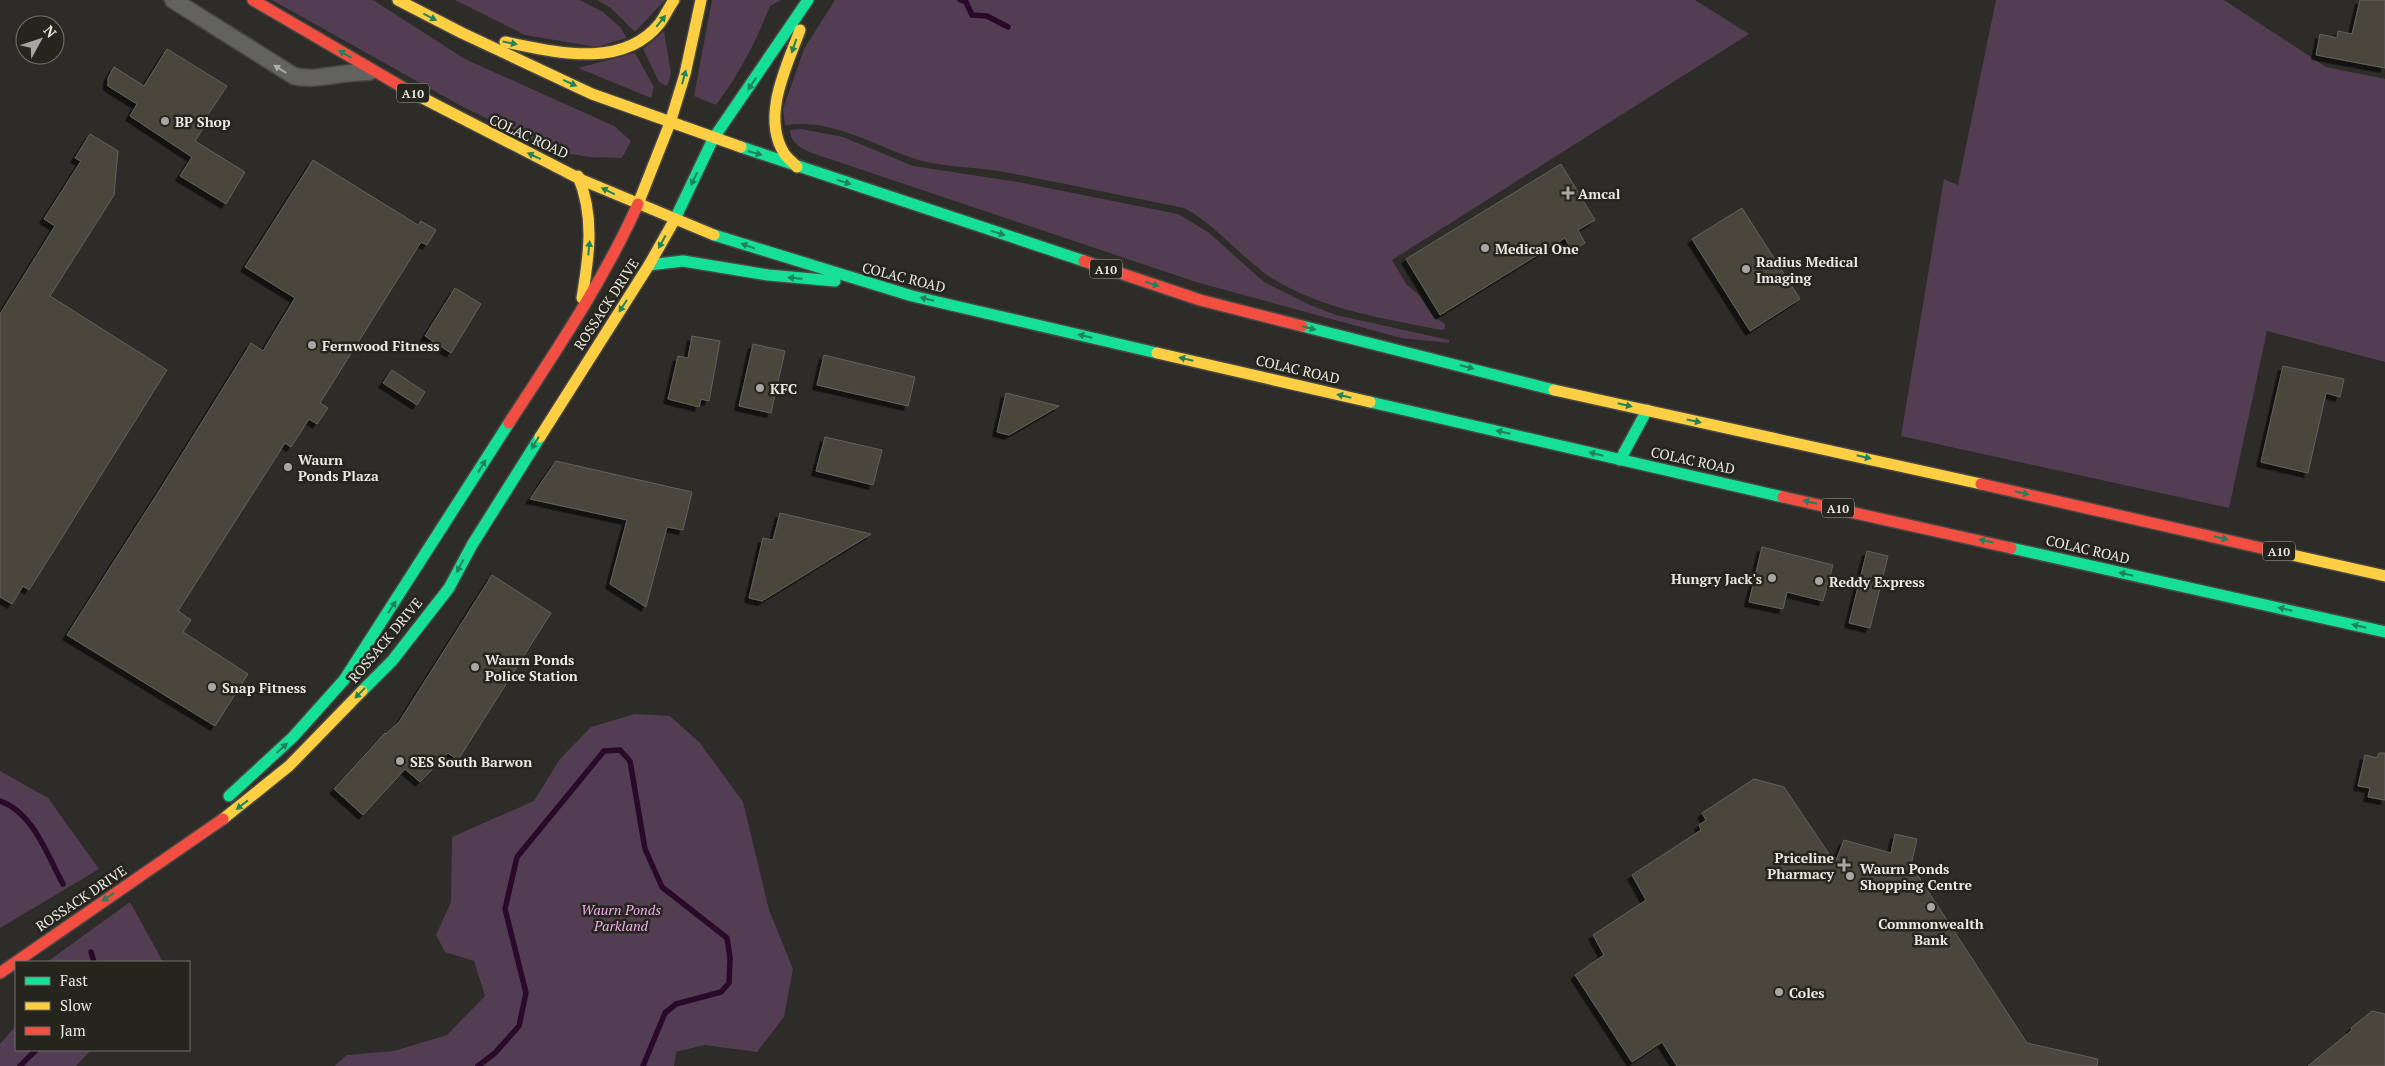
<svg xmlns="http://www.w3.org/2000/svg" width="2385" height="1066" font-family="'PT Serif',serif">
  <style>
    .green { fill: #533d52 }
    .lines { fill: none; stroke-linecap: round; stroke-linejoin: round }
    .stream { stroke: #2a092a; stroke-width: 5.5 }
    .building { fill: #49463a; stroke: #62615e; filter: url(#shadow) }
    .street-casing { stroke: #484744; stroke-width: 19 }
    .fast-casing { stroke: #484744; stroke-width: 14 }
    .slow-casing { stroke: #484744; stroke-width: 14 }
    .jam-casing { stroke: #484744; stroke-width: 14 }
    .street { stroke: #62625f; stroke-width: 16 }
    .fast { stroke: #16e098; stroke-width: 11 }
    .slow { stroke: #ffcf43; stroke-width: 11 }
    .jam { stroke: #f24e42; stroke-width: 11 }
    .oneway { fill: #1e825a }
    .oneway2 { fill: #acaca8 }
    .poi-dot { fill: #a7a6a2; stroke: #25241d; stroke-width: 2 }
    .labels { text-anchor: middle; dominant-baseline: central; stroke-width: 5; stroke-linejoin: round; paint-order: stroke }
    .shield { fill: #25241d; stroke: #aeada8; stroke-width: 1 }
    .shield-label { font-size: 12px; font-weight: bold; fill: #e9e8e3 }
    .poi-label { font-size: 14px; font-weight: bold; fill: #e9e8e3; stroke: #25241d; text-anchor: start }
    .street-label { font-size: 14px; fill: #e9e8e3; stroke: #25241d }
    .park-label { font-size: 14px; font-style: italic; fill: #f1afee; stroke: #25241d }
  </style>
  <defs>
    <filter id="shadow"><feDropShadow dx="-4.5" dy="4.5" stdDeviation="0" flood-color="#0009"/></filter>
  </defs>
  <rect width="100%" height="100%" fill="#2d2c29"/>
  <g class="green">
    <polygon points="272,0 373,0 465,59 614,126 631,141 622,158 589,157 559,152 519,134 463,107"/>
    <polygon points="455,0 580,0 603,12 620,27 627,38 596,47 525,35"/>
    <polygon points="597,0 665,0 635,32 611,8"/>
    <path d="M712,0h69l-11,6c-15,38 -30,66 -54,99l-22,-9z"/>
    <path d="M835,0h860l54,34 -357,226 14,24 12,10 16,23 11,7v5l-4,1c-59,-12 -123,-21 -174,-55 -29,-21 -51,-50 -83,-67 -62,-12 -124,-26 -186,-37 -26,-4 -54,-4 -79,-11 -45,-14 -85,-42 -134,-35l-2,-16 21,-60z"/>
    <polygon points="1996,0 2224,0 2326,67 2385,79 2385,362 2267,331 2229,508 1901,436 1944,179 1958,185"/>
    <polygon points="664,31 671,73 667,86 659,82 643,49"/>
    <polygon points="635,53 654,87 651,98 578,68"/>
    <path d="M801,129l42,8 70,29 105,16 160,32 30,18 56,50 46,23 26,10 113,25v3l-48,-5 -205,-56 -384,-129c-11,-5 -21,-9 -22,-23z"/>
    <polygon points="635,714 670,716 700,743 743,802 769,910 793,969 784,1017 757,1052 704,1045 676,1052 674,1066 334,1066 347,1055 394,1051 447,1035 485,996 474,961 445,952 436,935 451,902 452,837 534,801 560,759 591,727"/>
    <polygon points="0,771 48,798 99,869 0,928"/>
    <polygon points="130,902 163,962 47,962"/>
    <polygon points="16,1026 16,1050 91,1050 76,1066 0,1066 0,1044"/>
  </g>
  <g class="lines">
    <g class="stream">
      <polyline points="960,0 966,2 972,15 987,16 1008,27"/>
      <path d="M0,801c33,11 47,54 63,83"/>
      <polyline points="91,952 94,962"/>
      <polyline points="20,1066 36,1050"/>
      <polyline points="478,1066 495,1053 519,1026 526,993 505,909 517,857 604,751 620,750 630,761 645,849 662,887 727,938 730,958 729,983 721,992 676,1004 665,1013 643,1066"/>
    </g>
  </g>
  <g class="building">
    <polygon points="2360,0 2385,0 2385,68 2316,55 2320,34 2337,38 2338,31 2352,34"/>
    <polygon points="167,49 227,86 201,125 204,127 195,141 245,172 226,204 180,176 192,157 130,116 137,104 108,86 108,78 114,67 144,86"/>
    <polygon points="90,134 118,151 114,195 50,296 167,370 29,590 23,586 12,604 0,597 0,314 55,226 44,219 81,161 75,158"/>
    <polygon points="313,160 418,225 421,221 436,230 427,245 421,242 320,403 328,408 317,424 309,419 291,447 285,443 178,611 191,620 183,632 248,674 215,726 67,635 161,488 251,343 263,351 295,298 245,267"/>
    <polygon points="1561,164 1595,220 1578,230 1585,243 1572,251 1565,238 1440,315 1406,259"/>
    <polygon points="1742,208 1800,299 1750,331 1692,239"/>
    <polygon points="455,288 481,304 451,353 425,336"/>
    <polygon points="692,336 720,341 709,401 701,399 699,407 668,399 678,356 688,358"/>
    <polygon points="753,344 785,351 771,413 739,406"/>
    <polygon points="824,355 915,377 908,406 817,385"/>
    <polygon points="2283,366 2344,379 2340,397 2326,393 2308,473 2261,462"/>
    <polygon points="392,370 425,392 417,405 383,383"/>
    <polygon points="1006,393 1059,406 1009,435 997,432"/>
    <polygon points="825,437 882,450 873,485 816,471"/>
    <polygon points="556,461 692,492 683,530 667,527 646,607 610,584 627,520 530,499"/>
    <polygon points="780,513 871,534 762,601 749,598 763,538 773,540"/>
    <polygon points="1762,547 1833,565 1823,601 1787,592 1783,609 1749,602"/>
    <polygon points="1867,551 1888,556 1870,628 1849,623"/>
    <polygon points="492,575 551,613 458,760 448,753 420,782 405,769 363,815 334,789 385,733 386,734 399,722"/>
    <polygon points="2379,753 2385,753 2385,800 2368,797 2370,788 2358,786 2365,755 2377,758"/>
    <polygon points="1754,779 1784,787 1835,863 1844,840 1891,853 1895,834 1917,839 1911,865 2027,1043 2098,1059 2097,1066 1677,1066 1662,1042 1632,1062 1575,975 1604,955 1593,935 1646,900 1632,875 1701,830 1699,825 1706,820 1702,813"/>
    <polygon points="2372,1011 2385,1014 2385,1066 2308,1066 2352,1030 2351,1028"/>
  </g>
  <g class="lines">
    <defs>
      <path id="street" d="M173,0l121,76c21,6 50,-5 75,-4"/>
      <g id="fast">
        <polyline points="741,147 1084,261"/>
        <polyline points="675,219 713,139 808,0"/>
        <polyline points="714,235 912,296 1157,353"/>
        <polyline points="649,265 683,261 768,275 835,281"/>
        <polyline points="1302,326 1554,390"/>
        <polyline points="1370,402 1783,497"/>
        <polyline points="1620,460 1647,410"/>
        <polyline points="2011,548 2385,632"/>
        <polyline points="362,691 392,661 449,588 472,545 540,437"/>
        <polyline points="229,796 293,737 344,680 509,423"/>
      </g>
      <g id="slow">
        <polyline points="398,0 462,33 592,94 741,147"/>
        <path d="M505,42c50,10 118,28 155,-19 5,-7 9,-16 14,-23"/>
        <polyline points="409,91 582,180 714,235"/>
        <path d="M797,167c-4,-5 -10,-9 -13,-14 -23,-37 3,-87 16,-123"/>
        <path d="M578,176c17,41 11,80 4,122"/>
        <polyline points="638,204 670,123 685,74 701,0"/>
        <polyline points="1157,353 1370,402"/>
        <polyline points="1554,390 1981,484"/>
        <polyline points="540,437 649,265 675,219"/>
        <polyline points="2270,550 2385,576"/>
        <polyline points="223,819 289,766 362,691"/>
      </g>
      <g id="jam">
        <polyline points="253,0 409,91"/>
        <polyline points="1084,261 1200,300 1302,326"/>
        <path d="M509,423c46,-71 94,-141 129,-219"/>
        <polyline points="1981,484 2270,550"/>
        <polyline points="1783,497 2011,548"/>
        <polyline points="0,973 223,819"/>
      </g>
    </defs>
    <use href="#street" class="street-casing"/>
    <use href="#fast" class="fast-casing"/>
    <use href="#slow" class="slow-casing"/>
    <use href="#jam" class="jam-casing"/>
    <use href="#street" class="street"/>
    <use href="#fast" class="fast"/>
    <use href="#slow" class="slow"/>
    <use href="#jam" class="jam"/>
  </g>
  <defs><path id="oneway-solid" d="M-6-.8H1V-3.2L6.5 0L1 3.2V.8H-6Z" transform="scale(1.25)"/></defs>
  <g class="oneway">
    <use href="#oneway-solid" transform="translate(430 17) rotate(27)"/>
    <use href="#oneway-solid" transform="translate(661 21) rotate(-51)"/>
    <use href="#oneway-solid" transform="translate(510 43) rotate(11)"/>
    <use href="#oneway-solid" transform="translate(794 46) rotate(109)"/>
    <use href="#oneway-solid" transform="translate(345 54) rotate(-150)"/>
    <use href="#oneway-solid" transform="translate(684 77) rotate(-75)"/>
    <use href="#oneway-solid" transform="translate(570 83) rotate(24)"/>
    <use href="#oneway-solid" transform="translate(752 84) rotate(124)"/>
    <use href="#oneway-solid" transform="translate(755 153) rotate(16)"/>
    <use href="#oneway-solid" transform="translate(534 156) rotate(-155)"/>
    <use href="#oneway-solid" transform="translate(694 179) rotate(115)"/>
    <use href="#oneway-solid" transform="translate(844 182) rotate(18)"/>
    <use href="#oneway-solid" transform="translate(608 191) rotate(-154)"/>
    <use href="#oneway-solid" transform="translate(998 233) rotate(18)"/>
    <use href="#oneway-solid" transform="translate(662 242) rotate(119)"/>
    <use href="#oneway-solid" transform="translate(748 246) rotate(-160)"/>
    <use href="#oneway-solid" transform="translate(589 248) rotate(-84)"/>
    <use href="#oneway-solid" transform="translate(795 278) rotate(-175)"/>
    <use href="#oneway-solid" transform="translate(1152 284) rotate(18)"/>
    <use href="#oneway-solid" transform="translate(927 299) rotate(-167)"/>
    <use href="#oneway-solid" transform="translate(623 306) rotate(123)"/>
    <use href="#oneway-solid" transform="translate(1309 328) rotate(14)"/>
    <use href="#oneway-solid" transform="translate(1085 336) rotate(-167)"/>
    <use href="#oneway-solid" transform="translate(1186 359) rotate(-167)"/>
    <use href="#oneway-solid" transform="translate(1467 367) rotate(14)"/>
    <use href="#oneway-solid" transform="translate(1344 396) rotate(-167)"/>
    <use href="#oneway-solid" transform="translate(1625 405) rotate(13)"/>
    <use href="#oneway-solid" transform="translate(1694 421) rotate(12)"/>
    <use href="#oneway-solid" transform="translate(1503 432) rotate(-167)"/>
    <use href="#oneway-solid" transform="translate(535 443) rotate(122)"/>
    <use href="#oneway-solid" transform="translate(1596 454) rotate(-166)"/>
    <use href="#oneway-solid" transform="translate(1864 457) rotate(13)"/>
    <use href="#oneway-solid" transform="translate(482 466) rotate(-58)"/>
    <use href="#oneway-solid" transform="translate(2022 493) rotate(13)"/>
    <use href="#oneway-solid" transform="translate(1810 502) rotate(-167)"/>
    <use href="#oneway-solid" transform="translate(2221 538) rotate(13)"/>
    <use href="#oneway-solid" transform="translate(1986 541) rotate(-168)"/>
    <use href="#oneway-solid" transform="translate(460 566) rotate(118)"/>
    <use href="#oneway-solid" transform="translate(2126 574) rotate(-167)"/>
    <use href="#oneway-solid" transform="translate(392 607) rotate(-57)"/>
    <use href="#oneway-solid" transform="translate(2285 609) rotate(-167)"/>
    <use href="#oneway-solid" transform="translate(2359 626) rotate(-167)"/>
    <use href="#oneway-solid" transform="translate(360 693) rotate(134)"/>
    <use href="#oneway-solid" transform="translate(282 748) rotate(-43)"/>
    <use href="#oneway-solid" transform="translate(242 805) rotate(142)"/>
    <use href="#oneway-solid" transform="translate(108 897) rotate(146)"/>
  </g>
  <use class="oneway2" href="#oneway-solid" transform="translate(280 69) rotate(-148)"/>
  <g class="poi-dot">
    <circle cx="165" cy="121" r="5"/>
    <path d="M1565.5 185.5h5v5h5v5h-5v5h-5v-5h-5v-5h5z"/>
    <circle cx="1485" cy="248" r="5"/>
    <circle cx="1746" cy="269" r="5"/>
    <circle cx="312" cy="345" r="5"/>
    <circle cx="760" cy="388" r="5"/>
    <circle cx="288" cy="467" r="5"/>
    <circle cx="1772" cy="578" r="5"/>
    <circle cx="1819" cy="581" r="5"/>
    <circle cx="475" cy="667" r="5"/>
    <circle cx="212" cy="687" r="5"/>
    <circle cx="400" cy="761" r="5"/>
    <path d="M1841.5 857.5h5v5h5v5h-5v5h-5v-5h-5v-5h5z"/>
    <circle cx="1850" cy="876" r="5"/>
    <circle cx="1931" cy="907" r="5"/>
    <circle cx="1779" cy="992" r="5"/>
  </g>
  <g class="labels">
    <g class="shield">
      <rect x="397" y="83.5" width="32" height="19" rx="4"/>
      <rect x="1090" y="259.5" width="32" height="19" rx="4"/>
      <rect x="1822" y="498.5" width="32" height="19" rx="4"/>
      <rect x="2263" y="541.5" width="32" height="19" rx="4"/>
    </g>
    <g class="shield-label">
      <text x="413" y="93">A10</text>
      <text x="1106" y="269">A10</text>
      <text x="1838" y="508">A10</text>
      <text x="2279" y="551">A10</text>
    </g>
    <g class="poi-label">
      <text x="175" y="121">BP Shop</text>
      <text x="1578" y="193">Amcal</text>
      <text x="1495" y="248">Medical One</text>
      <text x="1756" y="261">Radius Medical<tspan x="1756" dy="16">Imaging</tspan></text>
      <text x="322" y="345">Fernwood Fitness</text>
      <text x="770" y="388">KFC</text>
      <text x="298" y="459">Waurn<tspan x="298" dy="16">Ponds Plaza</tspan></text>
      <text x="1762" y="578" text-anchor="end">Hungry Jack's</text>
      <text x="1829" y="581">Reddy Express</text>
      <text x="485" y="659">Waurn Ponds<tspan x="485" dy="16">Police Station</tspan></text>
      <text x="222" y="687">Snap Fitness</text>
      <text x="410" y="761">SES South Barwon</text>
      <text x="1834" y="857" text-anchor="end">Priceline<tspan x="1834" dy="16">Pharmacy</tspan></text>
      <text x="1860" y="868">Waurn Ponds<tspan x="1860" dy="16">Shopping Centre</tspan></text>
      <text x="1931" y="923" text-anchor="middle">Commonwealth<tspan x="1931" dy="16">Bank</tspan></text>
      <text x="1789" y="992">Coles</text>
    </g>
    <g class="street-label">
      <text transform="translate(529 136) rotate(25)">COLAC ROAD</text>
      <text transform="translate(904 277) rotate(14)">COLAC ROAD</text>
      <text transform="translate(606 304) rotate(-57)">ROSSACK DRIVE</text>
      <text transform="translate(1298 369) rotate(13)">COLAC ROAD</text>
      <text transform="translate(1693 460) rotate(12)">COLAC ROAD</text>
      <text transform="translate(2088 549) rotate(13)">COLAC ROAD</text>
      <text transform="translate(385 640) rotate(-50)">ROSSACK DRIVE</text>
      <text transform="translate(81 898) rotate(-34)">ROSSACK DRIVE</text>
    </g>
    <g class="park-label">
      <text x="621" y="909">Waurn Ponds<tspan x="621" dy="16">Parkland</tspan></text>
    </g>
  </g>
  <rect x="15" y="961" width="175" height="90" fill="#25241d" stroke="#73726c"/>
  <rect x="25" y="977" width="25" height="8" fill="#16e098" stroke="#73726c"/>
  <text x="60" y="986" font-size="15" fill="#e9e8e3">Fast</text>
  <rect x="25" y="1002" width="25" height="8" fill="#ffcf43" stroke="#73726c"/>
  <text x="60" y="1011" font-size="15" fill="#e9e8e3">Slow</text>
  <rect x="25" y="1027" width="25" height="8" fill="#f24e42" stroke="#73726c"/>
  <text x="60" y="1036" font-size="15" fill="#e9e8e3">Jam</text>
  <g transform="translate(40 40) rotate(50)"><circle r="24" fill="#25241d" stroke="#73726c"/>
  <path d="M0-4L9 19L0 12L-9 19Z" fill="#a7a6a2"/>
  <text y="-8" font-size="14" font-weight="bold" text-anchor="middle" fill="#e9e8e3">N</text>
  </g>
</svg>
